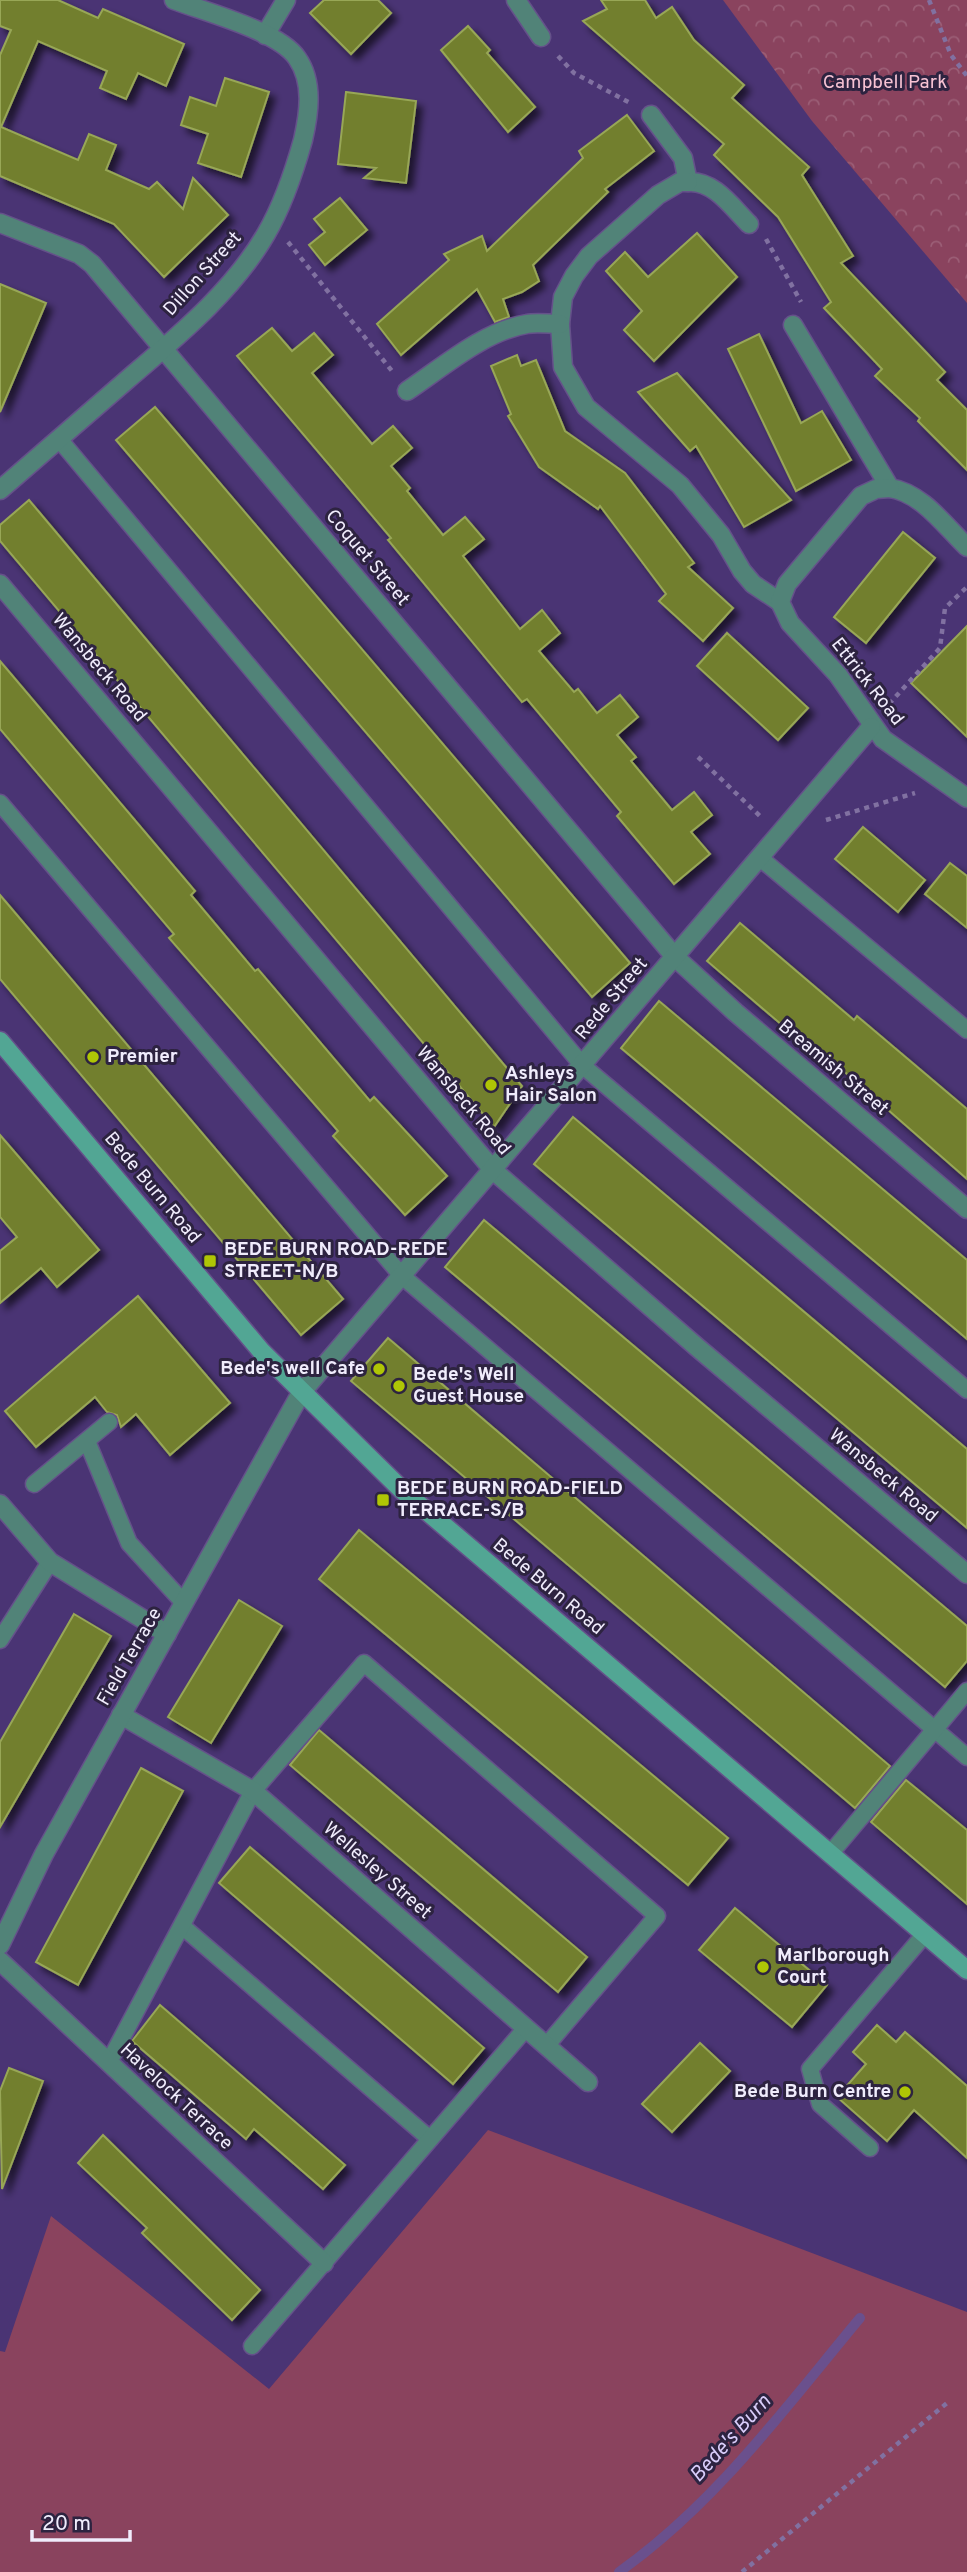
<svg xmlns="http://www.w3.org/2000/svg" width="967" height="2572" font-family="Overpass,sans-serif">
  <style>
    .green { fill: #8a435e }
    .forest { fill: url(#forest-crowns) }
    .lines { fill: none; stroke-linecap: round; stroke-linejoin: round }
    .stream { stroke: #6a508d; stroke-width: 10 }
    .building { fill: #727f2e; stroke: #98a757; stroke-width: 2; filter: url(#shadow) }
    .service-casing { stroke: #65518a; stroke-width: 19 }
    .minor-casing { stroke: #65518a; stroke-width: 21 }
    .tertiary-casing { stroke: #65518a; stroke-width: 21 }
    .secondary-casing { stroke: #65518a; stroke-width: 21 }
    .path { stroke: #8171a1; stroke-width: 4.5; stroke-dasharray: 5 5; stroke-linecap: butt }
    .service { stroke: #518378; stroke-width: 16 }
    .minor { stroke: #518378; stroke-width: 18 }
    .tertiary { stroke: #518378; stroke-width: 18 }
    .secondary { stroke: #52a694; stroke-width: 18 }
    .poi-dot { fill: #afc505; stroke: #2d2340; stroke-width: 2.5 }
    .labels { text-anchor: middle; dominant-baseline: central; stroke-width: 6; stroke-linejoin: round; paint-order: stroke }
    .park-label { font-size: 19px; fill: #f7c2d3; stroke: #2d2340 }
    .street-label { font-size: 19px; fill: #f0ecfc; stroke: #2d2340 }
    .poi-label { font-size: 19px; font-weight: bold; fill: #f0ecfc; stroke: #2d2340; text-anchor: start }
    .water-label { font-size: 21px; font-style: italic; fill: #d9cdfa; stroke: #2d2340 }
  </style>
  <defs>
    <pattern id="forest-crowns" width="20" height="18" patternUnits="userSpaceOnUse" patternTransform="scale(1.75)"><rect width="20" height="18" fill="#8a435e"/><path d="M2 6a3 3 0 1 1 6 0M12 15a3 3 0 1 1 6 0" fill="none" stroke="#9b5e76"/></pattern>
    <filter id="shadow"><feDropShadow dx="6" dy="6" stdDeviation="3.5" flood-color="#0009"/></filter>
  </defs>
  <rect width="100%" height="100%" fill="#4a3474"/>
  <polygon class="green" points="488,2130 967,2312 967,2572 0,2572 0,2351 5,2352 51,2216 269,2389"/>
  <polygon class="forest" points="723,0 967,0 967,303 812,121"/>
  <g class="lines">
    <path class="stream" d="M619,2572c96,-68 166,-164 241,-254"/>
  </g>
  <g class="building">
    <polygon points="0,0 58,0 98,18 103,9 184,44 166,86 138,73 126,99 100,88 107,71 38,41 1,127 78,160 89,134 116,145 106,170 149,189 157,182 183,209 193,178 228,215 164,277 114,224 0,176 0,55 11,30 0,26"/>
    <polygon points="324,0 378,0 391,13 351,54 310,13"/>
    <polygon points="601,0 645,0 656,18 672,7 694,40 744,85 732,98 809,167 802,175 853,256 841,263 945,372 937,380 967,410 967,470 918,421 920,418 875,376 882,369 824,308 831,302 778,217 714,155 724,144 583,21 607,9"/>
    <polygon points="468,26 490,50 487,53 535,107 508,132 441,50"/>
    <polygon points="225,78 269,92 241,177 198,163 208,134 181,125 190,97 216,106"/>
    <polygon points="346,92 416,101 406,183 364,178 376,168 338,164"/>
    <polygon points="627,115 654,151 605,189 608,192 533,265 539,281 522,292 503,299 509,317 495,322 477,289 401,355 377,324 449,260 444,254 482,236 487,251 583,158 579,151"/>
    <polygon points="340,198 367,230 325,265 309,245 325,232 314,219"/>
    <polygon points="697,233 737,277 654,361 624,330 642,311 606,271 625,252 648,277"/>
    <polygon points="0,284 46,303 0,412"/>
    <polygon points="272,328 292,351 314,333 333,355 312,373 372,444 393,426 412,448 391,466 410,488 407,491 443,535 465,517 484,539 463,556 520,629 542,610 560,633 539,651 574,692 578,689 597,713 620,695 638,717 617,735 636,757 631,761 672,810 694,792 712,815 691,832 710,854 674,884 617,816 621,812 527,699 522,702 388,540 391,538 237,356"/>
    <polygon points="759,334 801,423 822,411 851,460 796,491 728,349"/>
    <polygon points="517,355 521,366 536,360 565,431 625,473 694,563 688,567 733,608 703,641 659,601 666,594 600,506 598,509 539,467 508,416 511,414 491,366"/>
    <polygon points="677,373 791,500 744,527 696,446 690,451 638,392"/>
    <polygon points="155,407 630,963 592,997 116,440"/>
    <polygon points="29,500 522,1086 494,1127 0,541 0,525"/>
    <polygon points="903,532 935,558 866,643 834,617"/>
    <polygon points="967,626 967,737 911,683"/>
    <polygon points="727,633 808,708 778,740 697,666"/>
    <polygon points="0,661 195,891 191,895 255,971 258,969 370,1101 374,1097 447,1176 405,1215 333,1136 338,1131 169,938 174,934 0,729"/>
    <polygon points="863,827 925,880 898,912 835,859"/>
    <polygon points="950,863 967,876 967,928 925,894"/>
    <polygon points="0,895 343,1299 301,1335 0,979"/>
    <polygon points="740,923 854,1020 857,1016 967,1109 967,1179 814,1045 810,1049 707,961"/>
    <polygon points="659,1001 967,1260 967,1339 621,1048"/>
    <polygon points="573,1117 967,1449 967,1528 534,1164"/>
    <polygon points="0,1135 99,1250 57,1287 41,1268 0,1303 0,1251 17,1237 0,1217"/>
    <polygon points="484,1220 967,1626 967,1661 945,1687 445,1267"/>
    <polygon points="138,1296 230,1403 170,1455 136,1414 121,1427 117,1415 107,1412 95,1397 36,1447 5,1411"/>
    <polygon points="388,1338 890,1766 855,1808 351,1381"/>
    <polygon points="359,1530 728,1838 688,1885 319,1579"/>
    <polygon points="239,1600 282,1626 211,1743 168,1717"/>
    <polygon points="74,1614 111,1636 0,1827 0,1742"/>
    <polygon points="319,1730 587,1957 558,1992 290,1765"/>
    <polygon points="141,1768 183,1791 78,1985 36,1962"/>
    <polygon points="906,1780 967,1830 967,1904 871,1822"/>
    <polygon points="250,1847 484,2048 453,2084 219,1883"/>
    <polygon points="735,1908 827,1985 792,2027 699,1950"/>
    <polygon points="160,2005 345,2165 323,2189 254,2129 246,2139 132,2041"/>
    <polygon points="877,2025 896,2042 905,2032 967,2086 967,2158 914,2110 887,2141 837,2097 866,2064 853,2052"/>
    <polygon points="700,2043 730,2071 672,2132 642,2104"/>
    <polygon points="9,2068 43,2081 2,2189 0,2091"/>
    <polygon points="103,2135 260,2290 232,2320 142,2233 147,2228 78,2163"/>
  </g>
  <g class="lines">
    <defs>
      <g id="service">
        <polyline points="59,439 583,1066 967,1390"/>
        <polyline points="0,803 402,1276 967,1757"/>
        <polyline points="760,858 967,1030"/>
        <polyline points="87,1441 129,1543 184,1603"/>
        <polyline points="34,1484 109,1422"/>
        <polyline points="0,1640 50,1562"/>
        <polyline points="830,1854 967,1691"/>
        <polyline points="182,1926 430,2139"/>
        <polyline points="109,2062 253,1791 364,1663 657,1916 546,2046"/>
        <polyline points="870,2148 820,2104 810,2069 925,1934"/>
        <polyline points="252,2346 526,2028"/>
      </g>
      <g id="minor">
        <polyline points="516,0 541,37"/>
        <polyline points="265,35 286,0"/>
        <path d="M651,115l32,43 5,24c26,-2 44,25 61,42"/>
        <polyline points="688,182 680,182 658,195 589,256 574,276 563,297 560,324 563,367 586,407 680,485 721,535 742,571 753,584 780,602"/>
        <polyline points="0,223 79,254 92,264 675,957 735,1012 967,1209"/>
        <path d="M793,325l97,163c32,5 55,38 77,59"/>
        <path d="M407,391c36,-24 77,-60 120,-67 10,-2 22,0 33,0"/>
        <polyline points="890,488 876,489 861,496 787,584 780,602 790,623 838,675 883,739 967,798"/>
        <path d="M0,490c43,-37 85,-74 128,-111 50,-43 105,-88 138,-145 17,-29 28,-62 37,-94 6,-26 11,-58 -6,-82 -18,-27 -92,-46 -123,-58"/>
        <polyline points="0,584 494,1171 698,1348 967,1574"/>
        <polyline points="301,1393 871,727"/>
        <polyline points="0,1504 50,1562 167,1634"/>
        <polyline points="121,1715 253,1791 588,2082"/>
        <polyline points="0,1961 324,2263"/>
      </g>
      <polyline id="tertiary" points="0,1945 44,1854 301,1393"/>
      <polyline id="secondary" points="0,1041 262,1352 402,1490 967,1970"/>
    </defs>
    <use href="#service" class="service-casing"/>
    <use href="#minor" class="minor-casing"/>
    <use href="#tertiary" class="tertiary-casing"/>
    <use href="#secondary" class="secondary-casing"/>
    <g class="path">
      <polyline points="929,0 951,55 967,76"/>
      <polyline points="558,56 574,73 632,104"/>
      <polyline points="766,239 801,302"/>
      <polyline points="288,242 392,371"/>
      <polyline points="889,704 940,648 945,608 967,587"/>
      <polyline points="698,757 763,819"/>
      <polyline points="826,820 915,793"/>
      <polyline points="742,2572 947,2403"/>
    </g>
    <use href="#service" class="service"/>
    <use href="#minor" class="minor"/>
    <use href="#tertiary" class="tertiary"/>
    <use href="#secondary" class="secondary"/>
  </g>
  <g class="poi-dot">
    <circle cx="93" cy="1057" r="7"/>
    <circle cx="491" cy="1085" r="7"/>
    <rect x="203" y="1254" width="14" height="14" rx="3.5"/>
    <circle cx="379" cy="1369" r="7"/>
    <circle cx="399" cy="1386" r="7"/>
    <rect x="376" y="1493" width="14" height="14" rx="3.5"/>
    <circle cx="763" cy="1967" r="7"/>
    <circle cx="905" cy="2092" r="7"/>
  </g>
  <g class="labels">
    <g class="park-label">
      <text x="885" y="83">Campbell Park</text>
    </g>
    <g class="street-label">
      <text transform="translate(203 274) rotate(-48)">Dillon Street</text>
      <text transform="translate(367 558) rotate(50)">Coquet Street</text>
      <text transform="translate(99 668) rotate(50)">Wansbeck Road</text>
      <text transform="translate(867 682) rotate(52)">Ettrick Road</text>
      <text transform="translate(612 999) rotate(-50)">Rede Street</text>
      <text transform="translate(833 1068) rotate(40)">Breamish Street</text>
      <text transform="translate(463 1101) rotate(50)">Wansbeck Road</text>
      <text transform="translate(152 1188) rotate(50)">Bede Burn Road</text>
      <text transform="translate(883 1476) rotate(40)">Wansbeck Road</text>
      <text transform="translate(548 1587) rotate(40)">Bede Burn Road</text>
      <text transform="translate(130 1657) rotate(-60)">Field Terrace</text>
      <text transform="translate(377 1871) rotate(41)">Wellesley Street</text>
      <text transform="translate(176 2097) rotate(43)">Havelock Terrace</text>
    </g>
    <g class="poi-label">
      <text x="107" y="1057">Premier</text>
      <text x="505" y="1074">Ashleys<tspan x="505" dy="22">Hair Salon</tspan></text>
      <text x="224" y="1250">BEDE BURN ROAD-REDE<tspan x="224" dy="22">STREET-N/B</tspan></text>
      <text x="365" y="1369" text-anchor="end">Bede's well Cafe</text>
      <text x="413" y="1375">Bede's Well<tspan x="413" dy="22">Guest House</tspan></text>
      <text x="397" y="1489">BEDE BURN ROAD-FIELD<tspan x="397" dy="22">TERRACE-S/B</tspan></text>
      <text x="777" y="1956">Marlborough<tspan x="777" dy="22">Court</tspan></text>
      <text x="891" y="2092" text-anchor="end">Bede Burn Centre</text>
    </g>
    <g class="water-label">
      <text transform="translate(731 2439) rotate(-48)">Bede's Burn</text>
    </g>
  </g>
  <path d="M32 2530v10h98v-10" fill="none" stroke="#f0ecfc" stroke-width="3.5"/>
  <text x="42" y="2530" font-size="21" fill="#f0ecfc" stroke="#2d2340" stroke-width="5" paint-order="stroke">20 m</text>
</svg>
